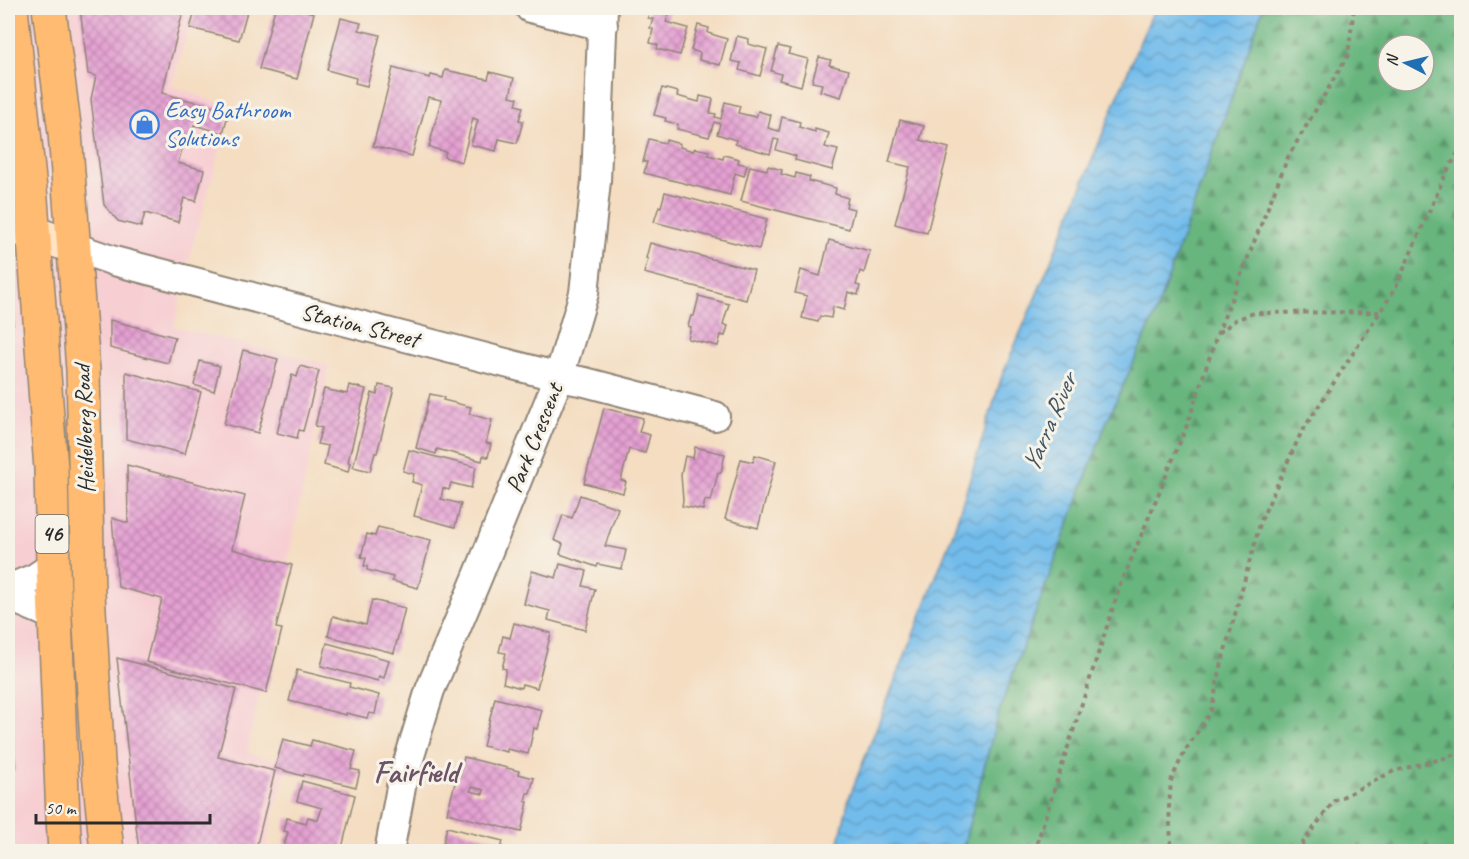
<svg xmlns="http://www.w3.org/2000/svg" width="1469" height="859" font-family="Caveat,sans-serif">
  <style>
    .built { fill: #f7cfd3 }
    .forest { fill: url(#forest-firs); stroke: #4a7054; stroke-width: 1.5; fill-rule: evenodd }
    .water { fill: url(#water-waves); stroke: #4e748b; stroke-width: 1.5 }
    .building { fill: url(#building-cross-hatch); fill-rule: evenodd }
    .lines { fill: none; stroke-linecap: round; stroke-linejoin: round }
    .street-casing { stroke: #908476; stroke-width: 32 }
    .secondary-casing { stroke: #908476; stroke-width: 36 }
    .primary-casing { stroke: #908476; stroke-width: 36 }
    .path { stroke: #908476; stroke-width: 4; stroke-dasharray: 4.5 4.5; stroke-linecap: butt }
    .street { stroke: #fff; stroke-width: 28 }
    .secondary { stroke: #ffe4c6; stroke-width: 33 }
    .primary { stroke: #ffbb71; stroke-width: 33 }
    .labels { text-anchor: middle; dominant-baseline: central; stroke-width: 6; stroke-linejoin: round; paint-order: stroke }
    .shield { fill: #f7f3e8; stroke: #686764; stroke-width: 1.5 }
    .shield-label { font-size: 22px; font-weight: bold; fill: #2b2b2b }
    .shop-label { font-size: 24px; fill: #366cbe; stroke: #f7f3e8; text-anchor: start }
    .street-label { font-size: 24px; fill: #2b2b2b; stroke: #f7f3e8 }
    .water-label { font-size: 26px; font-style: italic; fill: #405665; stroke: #f7f3e8 }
    .district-label { font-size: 30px; font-weight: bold; fill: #6c5466; stroke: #f7f3e8 }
  </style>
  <defs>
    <pattern id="forest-firs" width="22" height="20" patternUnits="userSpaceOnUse" patternTransform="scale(1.5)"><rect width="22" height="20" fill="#68b57e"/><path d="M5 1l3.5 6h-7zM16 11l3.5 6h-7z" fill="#569367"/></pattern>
    <pattern id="water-waves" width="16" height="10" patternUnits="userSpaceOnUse" patternTransform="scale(1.5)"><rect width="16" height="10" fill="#72bceb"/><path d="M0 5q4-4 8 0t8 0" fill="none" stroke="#5e99bf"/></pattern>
    <pattern id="building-cross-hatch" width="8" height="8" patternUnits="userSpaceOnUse" patternTransform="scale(1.5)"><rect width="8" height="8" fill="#e5a1d3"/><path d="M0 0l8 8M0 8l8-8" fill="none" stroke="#ba83ab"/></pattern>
  </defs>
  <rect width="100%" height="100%" fill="#f7f3e8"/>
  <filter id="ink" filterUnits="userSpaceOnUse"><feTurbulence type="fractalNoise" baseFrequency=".0167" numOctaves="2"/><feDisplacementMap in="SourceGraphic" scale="12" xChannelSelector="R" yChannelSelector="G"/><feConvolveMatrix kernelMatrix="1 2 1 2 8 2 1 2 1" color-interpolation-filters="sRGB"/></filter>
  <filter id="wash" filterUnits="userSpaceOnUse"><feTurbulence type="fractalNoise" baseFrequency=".008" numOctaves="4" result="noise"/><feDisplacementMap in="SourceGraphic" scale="24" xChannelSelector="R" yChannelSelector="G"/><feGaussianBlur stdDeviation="1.35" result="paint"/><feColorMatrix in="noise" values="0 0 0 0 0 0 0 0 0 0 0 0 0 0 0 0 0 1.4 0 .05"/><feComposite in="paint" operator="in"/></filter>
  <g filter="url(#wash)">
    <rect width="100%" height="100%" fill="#f4ddc1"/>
    <polygon class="built" points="8,8 195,8 171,86 232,108 191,252 174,327 329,365 247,753 287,764 265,851 8,851"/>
    <path class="forest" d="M1263,8h198v843l-499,1 37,-141 107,-288 49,-108zM1388,45h36v36h-36z"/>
    <polygon class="water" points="1155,8 1263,8 1155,315 1106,423 999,711 962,851 837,851 849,798 953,533 1002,376 1064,230 1138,46"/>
    <g id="blocks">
      <g class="building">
        <polygon points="80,8 184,8 162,93 229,111 223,133 194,125 189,147 183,146 178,163 204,170 196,201 184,198 178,222 145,213 141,227 118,221 104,205 91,99 96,76 88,74"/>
        <polygon points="210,8 248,8 239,40 190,28 195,12 208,15"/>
        <polygon points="275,8 295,8 314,13 297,79 259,69"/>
        <polygon points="650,8 671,8 666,22 688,28 680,55 657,49 658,45 650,43 653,29 650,28 653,19 648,18"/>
        <polygon points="341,18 361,23 359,30 380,35 367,86 355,83 356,78 327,70"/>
        <polygon points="698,25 709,28 708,33 727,39 720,65 699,60 700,53 691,50"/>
        <polygon points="737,36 749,39 748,44 767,49 760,76 739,70 741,63 731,61"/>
        <polygon points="778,46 790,49 788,54 808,59 801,86 779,80 781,74 771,71"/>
        <polygon points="819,57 831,60 829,65 849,70 841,97 820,91 822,84 812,82"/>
        <polygon points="393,68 430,78 431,75 443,78 445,70 488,79 490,72 514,78 510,96 518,98 516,105 523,107 519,120 523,121 517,143 499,139 496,151 471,145 478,120 473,118 462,162 444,157 446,152 429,147 441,100 428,97 412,156 373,146"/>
        <polygon points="662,88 678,92 677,96 699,102 700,96 713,99 710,113 716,114 715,117 721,119 725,102 740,106 738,113 756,117 758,111 771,115 768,128 779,131 782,117 800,122 799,127 815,132 815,129 829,133 825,147 838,150 832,170 795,160 796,156 776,150 779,140 774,139 770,154 735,144 736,140 717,134 720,124 714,122 709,137 677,129 678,124 665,121 666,118 654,115"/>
        <polygon points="900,120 924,126 920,140 949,148 927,233 895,224 910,167 889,162"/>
        <polygon points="649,139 665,143 666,140 680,144 680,147 693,151 695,148 709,151 708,155 723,159 724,155 739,159 738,163 747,165 744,176 735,173 730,195 644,173 647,162 643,162"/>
        <polygon points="750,166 767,170 768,166 782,170 781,174 795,178 796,173 810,177 809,181 836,188 835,194 848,198 846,207 854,209 849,229 741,201"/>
        <polygon points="665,192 767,219 759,249 654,222 659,206 661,207"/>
        <polygon points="829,240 870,251 864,273 860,271 856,285 860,286 858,295 848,292 844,310 833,307 831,318 820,316 818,322 802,318 807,296 795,293 801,270 820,276"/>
        <polygon points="650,243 754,270 746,300 644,273 648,259 646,258"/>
        <polygon points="8,289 9,289 13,324 8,323"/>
        <polygon points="699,296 729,304 723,324 728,326 725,336 721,335 718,346 688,339 691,327 688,326 691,316 694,316"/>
        <polygon points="110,320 175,337 168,363 110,348"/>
        <polygon points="243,350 278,359 258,433 224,424"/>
        <polygon points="200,361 220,366 214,391 194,385"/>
        <polygon points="300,366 319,371 303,431 299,430 297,438 277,433 292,375 297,377"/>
        <polygon points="126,372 201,392 185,454 126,439"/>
        <polygon points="349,385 366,389 348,462 350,463 348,472 324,465 328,446 317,444 322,428 315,426 324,389 347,394"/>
        <polygon points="379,385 394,388 377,453 375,453 370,471 353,467 372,393 377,395"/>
        <polygon points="430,394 444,397 443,400 471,407 469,414 492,420 486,443 491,444 488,457 483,456 482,461 437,449 436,454 416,448"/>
        <polygon points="604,408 643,418 639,432 650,435 645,453 629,449 621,480 626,482 623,493 584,483"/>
        <polygon points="695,447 725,454 721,473 718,473 711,501 705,500 703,510 682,506 683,500 681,475 685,456 693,458"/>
        <polygon points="409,450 476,467 471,488 451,483 449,490 443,488 441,499 461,504 455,527 414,516 422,485 412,482 414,474 403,471"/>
        <polygon points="755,455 776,461 758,528 725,519 741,459 753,462"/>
        <polygon points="127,465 245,496 232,549 292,565 276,628 282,629 266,693 146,662 162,599 118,587 112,518 128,523"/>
        <polygon points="580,495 618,508 605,546 626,550 622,569 598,564 597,567 560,554 563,544 554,540 563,515 572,518"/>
        <polygon points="378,527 431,540 418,588 392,581 393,577 367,570 367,566 364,566 366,558 361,557 367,534 375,536"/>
        <polygon points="560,564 587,571 583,586 595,589 585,630 548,620 550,611 524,604 532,571 556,578"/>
        <polygon points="372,600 405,608 394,653 328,636 333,616 366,625"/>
        <polygon points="514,623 551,633 537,688 522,684 521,688 503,683 506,669 502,668 506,653 499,652 503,636 510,638"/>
        <polygon points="327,643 389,660 384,678 379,676 378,681 321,666"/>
        <polygon points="117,658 236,689 218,757 275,771 255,852 139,852"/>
        <polygon points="297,670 350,683 349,687 379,695 375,714 369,713 367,718 346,713 346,715 289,701"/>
        <polygon points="495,698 542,710 537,729 534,728 528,754 507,749 507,752 483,746"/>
        <polygon points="12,711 15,770 8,771 8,712"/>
        <polygon points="283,739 310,746 312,740 356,751 351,769 360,771 356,787 304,774 303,776 275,768"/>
        <path d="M464,757l55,14 -1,3 16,4 -4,15h-3l-2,8 3,1 -7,30 -74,-19 8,-30h3zM472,787l12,3 -1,4 -13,-3z"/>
        <polygon points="302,781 355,795 341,852 305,852 284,846 288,832 284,831 287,818 306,823 308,817 318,820 322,808 297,801"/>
        <polygon points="447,827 503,841 500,852 441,852"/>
      </g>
    </g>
  </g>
  <g filter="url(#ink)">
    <use href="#blocks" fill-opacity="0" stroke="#908476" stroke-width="1.5"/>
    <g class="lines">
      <defs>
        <g id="street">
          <polyline points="530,8 603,26"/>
          <polyline points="74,247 114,261 559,377 585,382 715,416"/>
          <polyline points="8,589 35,578 53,566"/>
          <polyline points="8,596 55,616"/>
          <polyline points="389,852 402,782 430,690 478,576 559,377 584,293 596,181 603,8"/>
        </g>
        <polyline id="secondary" points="8,226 34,233 74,247"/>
        <g id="primary">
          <polyline points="11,8 31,199 51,469 53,566 63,818 65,852"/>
          <polyline points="49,8 65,133 83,370 88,593 98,762 107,852"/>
        </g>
      </defs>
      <use href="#street" class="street-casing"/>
      <use href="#secondary" class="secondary-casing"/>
      <use href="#primary" class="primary-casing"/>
      <g class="path">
        <polyline points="1219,333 1235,320 1254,313 1379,312"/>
        <polyline points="1034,852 1119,589 1187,425 1217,335 1288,157 1348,55 1354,8"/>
        <polyline points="1165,852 1171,842 1169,808 1171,780 1185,751 1211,711 1223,658 1261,520 1301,433 1395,289 1446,173 1462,146"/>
        <polyline points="1296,852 1334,801 1394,771 1449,757 1462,749"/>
      </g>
      <use href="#street" class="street"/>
      <use href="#secondary" class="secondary"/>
      <use href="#primary" class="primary"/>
    </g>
  </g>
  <defs>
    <symbol id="shop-ring" viewBox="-11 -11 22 22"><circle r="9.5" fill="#f7f3e8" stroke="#3f7fe0" stroke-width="1.5"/><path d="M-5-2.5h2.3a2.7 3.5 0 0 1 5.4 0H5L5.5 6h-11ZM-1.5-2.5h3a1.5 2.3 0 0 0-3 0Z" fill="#3f7fe0"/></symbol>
  </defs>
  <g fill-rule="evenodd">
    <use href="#shop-ring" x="128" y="108" width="33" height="33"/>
  </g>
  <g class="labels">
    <rect class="shield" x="35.5" y="515" width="33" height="38" rx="4.5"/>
    <g class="shield-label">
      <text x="52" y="534">46</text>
    </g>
    <g class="shop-label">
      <text x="165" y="110">Easy Bathroom<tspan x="165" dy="28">Solutions</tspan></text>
    </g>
    <g class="street-label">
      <text transform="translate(360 325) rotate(14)">Station Street</text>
      <text transform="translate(84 429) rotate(-92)">Heidelberg Road</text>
      <text transform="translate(534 438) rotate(-68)">Park Crescent</text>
    </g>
    <g class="water-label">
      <text transform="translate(1049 423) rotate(-67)">Yarra River</text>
    </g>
    <g class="district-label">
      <text x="416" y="772">Fairfield</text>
    </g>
  </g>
  <rect width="1469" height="859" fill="none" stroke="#f7f3e8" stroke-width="30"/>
  <g transform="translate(1406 63) rotate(277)"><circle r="28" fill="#f7f3e8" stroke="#a5a39c" stroke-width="1.5"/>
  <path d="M0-4.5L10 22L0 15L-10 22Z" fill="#1f6fb2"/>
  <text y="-9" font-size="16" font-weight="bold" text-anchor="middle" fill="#2b2b2b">N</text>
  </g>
  <path d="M36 814v9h174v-9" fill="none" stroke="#2b2b2b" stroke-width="3"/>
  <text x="45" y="814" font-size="18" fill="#2b2b2b" stroke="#f7f3e8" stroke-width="4.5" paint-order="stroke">50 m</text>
</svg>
